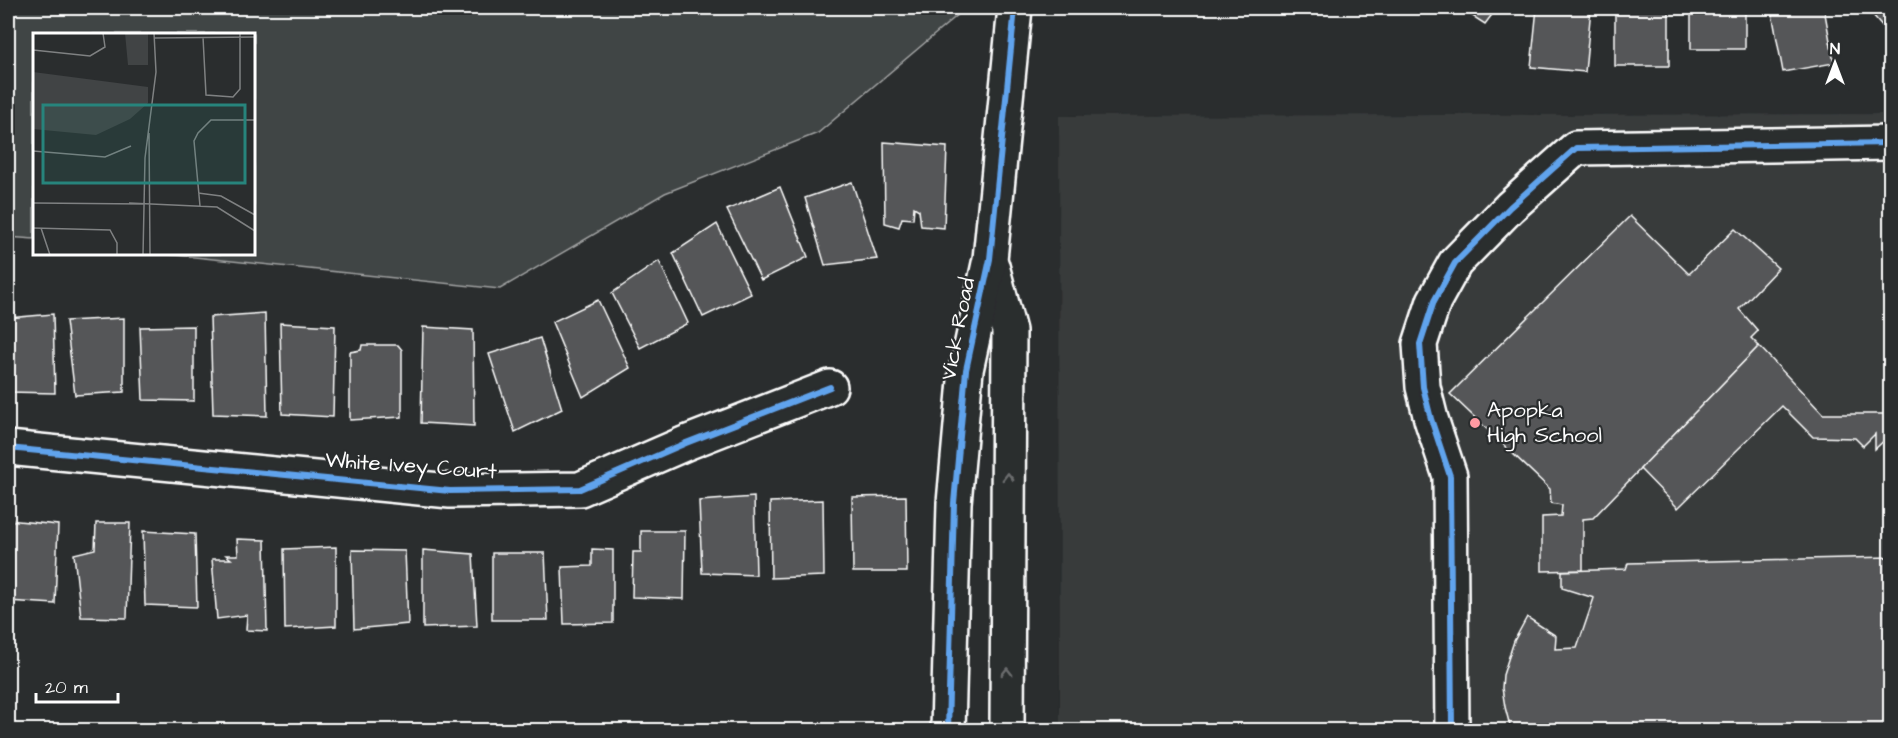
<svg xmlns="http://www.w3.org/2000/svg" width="1898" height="738" font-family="'Architects Daughter',sans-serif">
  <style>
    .built { fill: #373a3b }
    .green { fill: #414445; stroke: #a0a2a2; stroke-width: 1.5 }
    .building { fill: #555758; stroke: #fff; stroke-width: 1.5 }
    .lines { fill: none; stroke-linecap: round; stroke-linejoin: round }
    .minor-casing { stroke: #fff; stroke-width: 38 }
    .minor { stroke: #2a2d2e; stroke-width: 33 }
    .cycleway-casing { stroke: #2a2d2e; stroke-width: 10 }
    .cycleway { stroke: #60a3ed; stroke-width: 6 }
    .oneway { stroke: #6a6c6d }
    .poi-dot { fill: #ff9aa2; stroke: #2a2d2e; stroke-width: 2 }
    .labels { text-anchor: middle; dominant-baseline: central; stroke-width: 4.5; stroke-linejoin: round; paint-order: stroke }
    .street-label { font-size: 22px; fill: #fff; stroke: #2a2d2e }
    .poi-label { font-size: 22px; fill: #fff; stroke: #2a2d2e; text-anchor: start }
    .inset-road { fill: none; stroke: #7f8182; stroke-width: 1.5 }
    .view { fill: #27847c; fill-opacity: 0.15; stroke: #27847c; stroke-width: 3 }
    .inset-edge { fill: none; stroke: #fff; stroke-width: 3 }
  </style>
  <rect width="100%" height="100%" fill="#2a2d2e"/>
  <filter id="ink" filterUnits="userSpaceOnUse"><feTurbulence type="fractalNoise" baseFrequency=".0167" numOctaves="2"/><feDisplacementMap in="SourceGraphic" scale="12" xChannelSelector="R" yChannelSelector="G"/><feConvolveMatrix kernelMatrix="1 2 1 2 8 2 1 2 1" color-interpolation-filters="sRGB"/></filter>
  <g filter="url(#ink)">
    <polygon class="built" points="1890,114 1890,730 1060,730 1059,116"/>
    <polygon class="green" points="8,8 966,8 818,133 665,193 500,289 166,254 254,254 254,34 34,34 34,239 8,237"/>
    <g class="building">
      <polygon points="1460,8 1497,8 1485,24"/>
      <polygon points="1537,8 1591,8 1585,72 1531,67"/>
      <rect x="1615" y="8" width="54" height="58"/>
      <rect x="1691" y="8" width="54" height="41"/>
      <polygon points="1771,8 1824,8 1834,63 1783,72"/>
      <polygon points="1867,8 1890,8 1890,35"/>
      <polygon points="884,142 947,147 944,228 921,226 919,210 914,207 913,219 902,218 899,227 885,223"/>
      <polygon points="852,182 877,259 825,265 805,198"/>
      <polygon points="780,187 808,257 761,280 727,210"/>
      <polygon points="1630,216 1689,274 1735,229 1778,268 1739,309 1758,331 1751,338 1759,346 1593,518 1583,519 1583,570 1542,571 1542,517 1561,516 1562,505 1551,503 1550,489 1450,394"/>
      <polygon points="717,224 751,294 703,317 673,253"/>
      <polygon points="659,261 688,323 640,348 612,293"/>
      <polygon points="598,300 630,368 583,397 552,322"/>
      <polygon points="265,313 267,416 213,414 210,317"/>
      <polygon points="53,314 55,393 8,392 8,318"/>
      <polygon points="124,318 124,392 75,395 66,321"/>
      <polygon points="280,323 335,326 333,417 282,414"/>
      <polygon points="194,326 194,401 143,400 140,327"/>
      <polygon points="423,327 473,330 474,426 421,423"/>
      <polygon points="540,338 562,409 515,432 489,354"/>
      <polygon points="362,345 398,345 402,350 402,417 350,420 350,352 361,350"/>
      <polygon points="1759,346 1823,414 1890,414 1890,435 1875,449 1875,434 1863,446 1855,438 1813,437 1782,406 1678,508 1640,469"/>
      <polygon points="906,496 907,572 853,572 852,497"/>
      <polygon points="754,497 756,575 702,573 699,501"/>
      <polygon points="823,500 824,576 771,578 770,502"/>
      <polygon points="8,520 58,525 55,604 8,601"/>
      <polygon points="96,523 130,523 127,618 81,617 74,554 95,549"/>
      <polygon points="143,531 195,534 197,607 145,605"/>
      <polygon points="641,531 685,531 684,599 632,597 633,552 641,552"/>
      <polygon points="237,539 265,540 267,631 246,630 247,615 217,619 212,559 231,559 226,555 238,555"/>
      <polygon points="336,547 336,626 285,629 284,549"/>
      <polygon points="592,549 613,550 613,623 564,624 562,567 592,566"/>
      <polygon points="352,550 405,551 408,624 354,629"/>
      <polygon points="423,550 473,554 477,626 423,628"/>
      <polygon points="492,553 545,553 548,620 492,620"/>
      <polygon points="1890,557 1890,730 1511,730 1505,707 1502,688 1503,675 1514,641 1527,617 1556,636 1555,649 1577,648 1594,598 1562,588 1562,571 1626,569 1628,563"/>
    </g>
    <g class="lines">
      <defs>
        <g id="minor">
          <polyline points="992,266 1009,331 1007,730"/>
          <polyline points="8,448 450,491 580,489 686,443 830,387"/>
          <polyline points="948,730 954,503 966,370 990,259 1015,8"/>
          <polyline points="1452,730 1450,476 1431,419 1423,387 1420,344 1434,301 1455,263 1510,207 1576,148 1890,143"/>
        </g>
      </defs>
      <use href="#minor" class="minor-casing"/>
      <use href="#minor" class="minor"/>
      <defs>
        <g id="cycleway">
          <polyline points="8,448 450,491 580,489 686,443 830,387"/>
          <polyline points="948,730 954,503 966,370 990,259 1015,8"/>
          <polyline points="1452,730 1450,476 1431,419 1423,387 1420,344 1434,301 1455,263 1510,207 1576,148 1890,143"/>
        </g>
      </defs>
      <use href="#cycleway" class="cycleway-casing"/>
      <use href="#cycleway" class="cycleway"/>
    </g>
    <defs><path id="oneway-chevron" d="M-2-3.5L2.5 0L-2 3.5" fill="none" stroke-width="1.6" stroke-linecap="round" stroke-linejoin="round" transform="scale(1.5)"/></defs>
    <g class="oneway">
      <use href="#oneway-chevron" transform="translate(1008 477) rotate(-90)"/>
      <use href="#oneway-chevron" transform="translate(1007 672) rotate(-90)"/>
    </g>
  </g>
  <circle class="poi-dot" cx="1475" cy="423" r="6"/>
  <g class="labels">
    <g class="street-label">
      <text transform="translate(958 329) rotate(-79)">Vick Road</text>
      <text transform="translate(411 466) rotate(4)">White Ivey Court</text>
    </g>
    <g class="poi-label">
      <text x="1487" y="410">Apopka<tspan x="1487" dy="25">High School</tspan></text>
    </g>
  </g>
  <g transform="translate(33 33)">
    <rect width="222" height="222" fill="#2a2d2e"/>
    <path d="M92,0h23v32h-20zM0,39l115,15v16l-18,16 -34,16 -63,-6z" fill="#414445"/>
    <path class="inset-road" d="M170,4l3,58 27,2 7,-8v-56M122,5l100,-1M0,17l57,6 15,-9 -2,-14M116,100l1,122M0,118l72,6 26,-11M165,160l23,3 34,19M0,170l111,1M96,170l88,4 38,24M167,173l-6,-65 4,-8 13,-13h44M0,195l77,2 7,13v12M8,195l9,27M110,222l2,-97 11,-86 -2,-39"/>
    <path class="view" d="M10,72h202v78h-202z"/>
    <rect width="222" height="222" class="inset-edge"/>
  </g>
  <rect width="1898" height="738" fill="none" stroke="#2a2d2e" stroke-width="30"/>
  <rect x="15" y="15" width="1868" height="708" fill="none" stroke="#fff" stroke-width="2" filter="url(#ink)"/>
  <g transform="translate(1835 63)" stroke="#2a2d2e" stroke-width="4.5" paint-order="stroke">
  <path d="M0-4.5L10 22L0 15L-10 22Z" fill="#ffffff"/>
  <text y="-9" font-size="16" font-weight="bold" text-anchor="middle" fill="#ffffff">N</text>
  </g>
  <path d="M36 693v9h82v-9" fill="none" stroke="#ffffff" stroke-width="3"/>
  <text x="45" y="693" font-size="18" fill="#ffffff" stroke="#2a2d2e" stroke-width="4.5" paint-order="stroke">20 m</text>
</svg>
